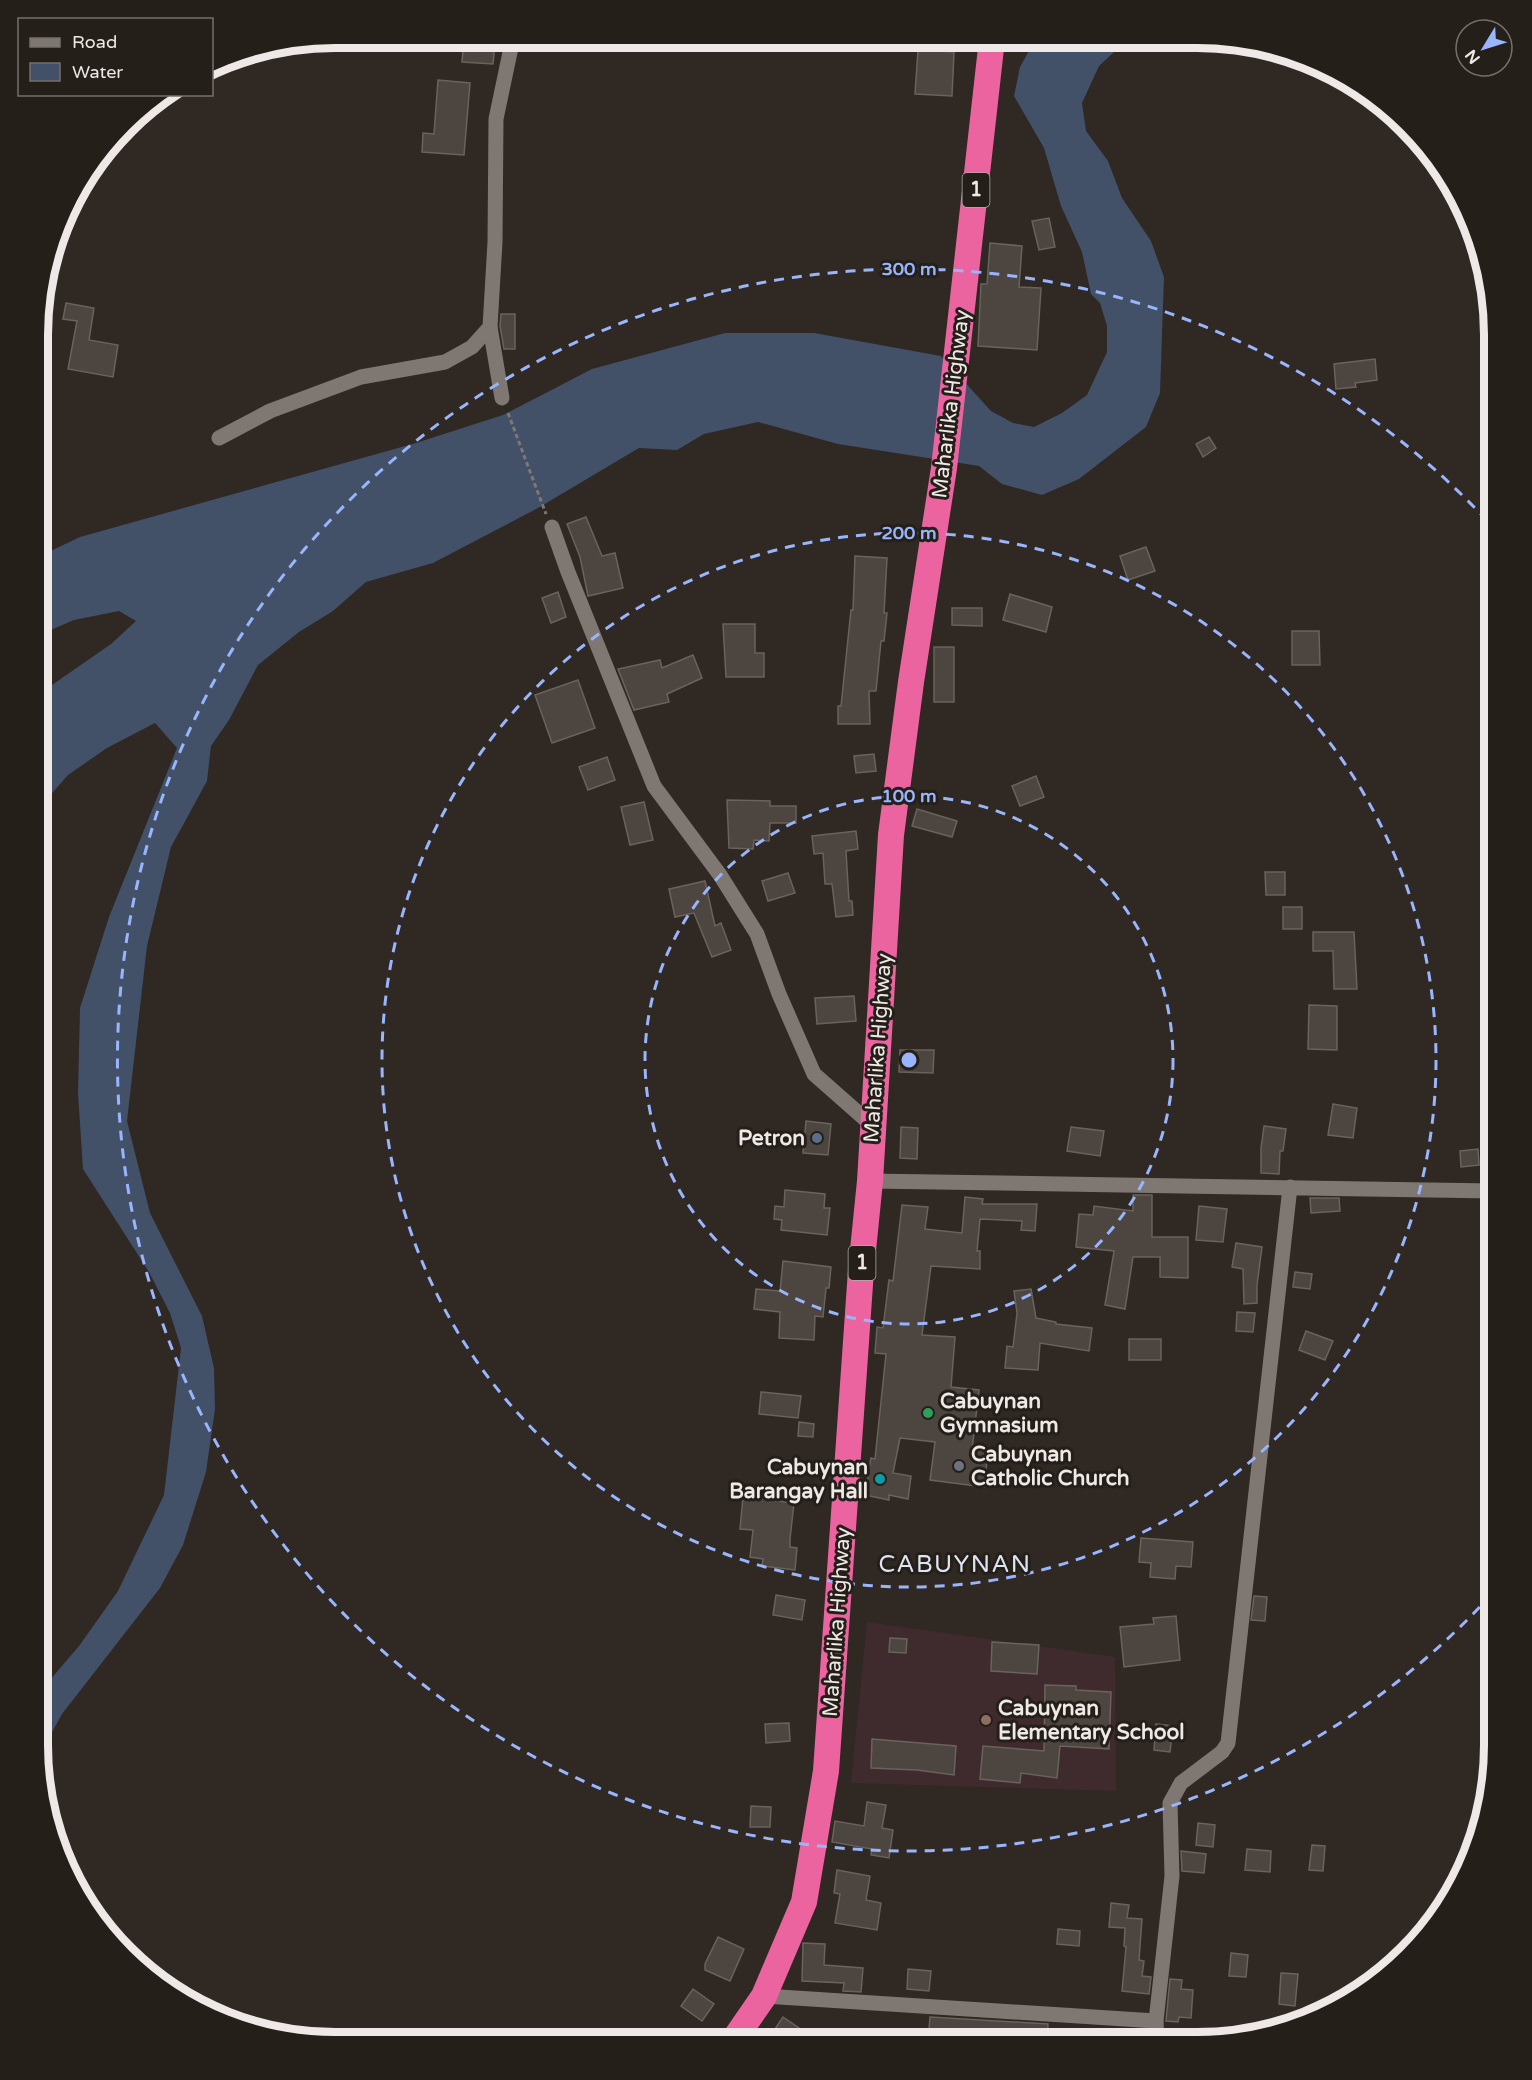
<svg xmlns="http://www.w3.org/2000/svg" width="1532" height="2080" font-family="'Varela Round',sans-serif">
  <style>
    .education { fill: #3f2b2d }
    .water { fill: #425068 }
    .building { fill: #4d4540; stroke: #6a625c; stroke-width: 1.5 }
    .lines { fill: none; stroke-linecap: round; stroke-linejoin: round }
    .path { stroke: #7e7874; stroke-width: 3; stroke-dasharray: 4.5 3; stroke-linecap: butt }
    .street { stroke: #7f7771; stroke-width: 15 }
    .highway { stroke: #ec649f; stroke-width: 26 }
    .ring { fill: none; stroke: #98b5fd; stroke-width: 3; stroke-dasharray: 10 8 }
    .service-dot { fill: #5c6f8a; stroke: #251f1a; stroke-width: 2 }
    .leisure-dot { fill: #2e9e5b; stroke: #251f1a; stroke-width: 2 }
    .worship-dot { fill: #6b7280; stroke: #251f1a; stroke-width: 2 }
    .culture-dot { fill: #0f9aa8; stroke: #251f1a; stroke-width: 2 }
    .education-dot { fill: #8d6e63; stroke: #251f1a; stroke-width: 2 }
    .labels { text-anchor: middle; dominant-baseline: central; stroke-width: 6; stroke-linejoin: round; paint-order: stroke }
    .shield { fill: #251f1a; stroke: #b2aca9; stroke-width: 1.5 }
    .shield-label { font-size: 20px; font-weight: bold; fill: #eee9e6 }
    .street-label { font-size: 21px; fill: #eee9e6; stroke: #251f1a }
    .poi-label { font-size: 21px; font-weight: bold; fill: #eee9e6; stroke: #251f1a; text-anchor: start }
    .quarter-label { font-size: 24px; letter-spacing: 1.5px; fill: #dee4f2; stroke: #251f1a }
    .rim { fill: none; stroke: #eee9e6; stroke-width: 8 }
    .centre { fill: #98b5fd; stroke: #251f1a; stroke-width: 3 }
    .ring-label { font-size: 18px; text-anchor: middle; font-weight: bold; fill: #98b5fd; stroke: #251f1a; stroke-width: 6; stroke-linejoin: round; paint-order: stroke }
  </style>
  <rect width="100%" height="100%" fill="#2f2823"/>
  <polygon class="education" points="867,1622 1115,1657 1116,1791 851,1783"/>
  <polygon class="water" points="1035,40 1127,40 1099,66 1082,103 1086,131 1108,161 1122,198 1151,241 1164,277 1160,393 1146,427 1079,479 1042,495 1002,484 979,466 838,444 758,422 704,434 677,450 639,448 538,508 433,563 366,582 333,611 299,632 258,665 229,720 211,746 207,781 171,847 147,946 127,1121 150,1213 202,1316 214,1368 215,1409 206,1472 183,1545 160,1588 62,1714 39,1756 38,1694 79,1646 118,1591 164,1495 181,1348 170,1313 149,1272 83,1169 78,1093 80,1008 109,917 177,748 155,723 107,748 68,775 39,808 39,694 111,644 136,621 119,611 74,620 39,635 40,556 80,537 416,443 503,415 592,369 725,333 814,333 941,356 991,411 1013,423 1034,427 1062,413 1087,395 1107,352 1107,326 1100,303 1091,294 1082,252 1061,206 1044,148 1014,96 1020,67"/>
  <g class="building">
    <polygon points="464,40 495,43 493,64 462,62"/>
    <polygon points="918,50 954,52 952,96 915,94"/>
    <polygon points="438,80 470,83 464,155 422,152 423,133 434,134"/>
    <polygon points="1049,218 1055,247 1039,250 1032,221"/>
    <polygon points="990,243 1022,246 1019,287 1041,288 1037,350 978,346 981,284 987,284"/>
    <polygon points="66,303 94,308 89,340 118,345 113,377 68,369 77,321 63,319"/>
    <polygon points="501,314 515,314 515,349 504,349 500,326"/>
    <polygon points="1375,359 1377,380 1355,383 1356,387 1336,389 1334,364"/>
    <polygon points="1209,437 1216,448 1203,457 1196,444"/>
    <polygon points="586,517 602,556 615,553 623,588 588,596 580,557 567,524"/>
    <polygon points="1146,547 1155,571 1128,580 1120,556"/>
    <polygon points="855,556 887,558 884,613 887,613 884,641 881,641 876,691 869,691 870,724 838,724 838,706 841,706 851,610 853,610"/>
    <polygon points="558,592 566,617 551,623 542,598"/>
    <polygon points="1010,594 1052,607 1046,632 1003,620"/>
    <polygon points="952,608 982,608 982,626 952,625"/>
    <polygon points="723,624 755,624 755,653 764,653 764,677 726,677"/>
    <polygon points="1292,631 1319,631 1320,665 1292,665"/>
    <rect x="934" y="647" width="20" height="55"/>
    <polygon points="693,655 702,678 667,694 669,702 634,710 618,669 660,660 662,668"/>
    <polygon points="578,680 595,728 552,743 535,695"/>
    <polygon points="874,754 876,771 856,773 854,756"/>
    <polygon points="607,757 615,780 588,790 579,767"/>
    <polygon points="1036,776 1044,797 1020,806 1012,786"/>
    <polygon points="727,800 770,801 770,806 796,806 796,823 770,823 769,841 754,840 753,849 729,848"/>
    <polygon points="644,802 653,840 630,845 621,807"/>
    <polygon points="917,809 957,821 952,837 912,826"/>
    <polygon points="856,831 858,849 846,851 849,901 852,901 853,915 836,917 832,884 825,884 823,853 814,854 812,836"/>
    <polygon points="1265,872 1285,872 1285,895 1266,895"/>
    <polygon points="788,873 795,893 768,901 762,881"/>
    <polygon points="705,881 715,926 721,923 731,950 712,957 694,913 675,917 669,889"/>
    <rect x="1283" y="907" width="19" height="22"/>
    <polygon points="1313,932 1354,932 1357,989 1334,989 1333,951 1313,951"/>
    <polygon points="854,996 856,1021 817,1024 815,998"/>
    <polygon points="1309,1005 1337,1006 1337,1050 1308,1049"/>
    <polygon points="900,1050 934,1050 933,1073 899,1072"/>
    <polygon points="1333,1104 1357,1108 1353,1138 1328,1135"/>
    <polygon points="806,1121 831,1124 828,1155 803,1153"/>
    <polygon points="1264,1126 1286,1129 1283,1151 1280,1151 1279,1174 1261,1173 1261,1148"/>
    <polygon points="901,1127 918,1128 917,1159 900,1158"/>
    <polygon points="1071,1127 1104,1131 1100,1156 1067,1151"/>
    <polygon points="1478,1149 1479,1165 1461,1167 1460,1151"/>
    <polygon points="785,1190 825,1194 824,1208 830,1208 827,1235 781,1230 782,1220 774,1219 775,1206 784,1207"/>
    <polygon points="1133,1195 1152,1195 1152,1237 1188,1237 1188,1278 1160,1277 1160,1257 1133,1257 1125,1309 1105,1305 1114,1251 1076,1247 1079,1214 1093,1215 1094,1206 1133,1211"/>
    <polygon points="965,1197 983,1199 982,1204 1037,1204 1035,1231 1021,1230 1022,1221 980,1219 977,1251 980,1251 980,1269 931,1266 922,1335 955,1337 951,1387 979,1390 972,1450 988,1452 984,1487 930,1480 935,1442 900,1438 893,1473 911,1476 908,1499 889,1495 889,1500 865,1495 871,1458 875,1459 886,1354 875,1353 877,1327 883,1328 889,1280 893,1281 902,1205 928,1207 925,1229 962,1233"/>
    <polygon points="1310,1198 1339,1198 1340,1211 1311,1213"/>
    <polygon points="1199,1206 1227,1209 1223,1242 1196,1240"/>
    <polygon points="1236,1243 1262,1247 1257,1285 1257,1303 1244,1304 1243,1269 1232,1267"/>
    <polygon points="783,1261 831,1267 829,1288 826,1288 823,1317 815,1316 814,1340 779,1338 780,1312 754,1309 756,1289 780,1291"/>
    <polygon points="1295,1272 1312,1274 1310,1289 1293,1287"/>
    <polygon points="1031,1289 1036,1318 1056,1322 1056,1324 1092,1328 1089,1351 1040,1343 1038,1370 1005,1368 1007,1346 1013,1347 1017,1313 1014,1291"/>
    <polygon points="1237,1312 1255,1313 1253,1332 1236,1331"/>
    <polygon points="1306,1331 1333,1341 1325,1360 1299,1350"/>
    <rect x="1129" y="1339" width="32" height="21"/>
    <polygon points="761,1392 801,1396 798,1418 759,1414"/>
    <polygon points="799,1422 814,1424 813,1437 798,1436"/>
    <polygon points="743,1497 794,1503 790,1539 790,1547 797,1548 795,1570 762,1566 763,1559 750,1557 753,1530 740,1529"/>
    <polygon points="1141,1538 1193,1542 1191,1567 1176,1566 1175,1579 1150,1577 1151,1563 1139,1562"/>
    <polygon points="776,1595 805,1600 802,1620 773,1615"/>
    <polygon points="1254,1596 1267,1597 1265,1621 1251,1620"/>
    <polygon points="1176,1616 1180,1660 1124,1667 1120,1627 1154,1624 1153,1618"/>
    <polygon points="890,1638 907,1639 906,1653 889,1652"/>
    <polygon points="992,1642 1039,1645 1037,1674 991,1671"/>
    <polygon points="1045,1685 1076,1686 1076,1690 1111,1692 1109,1749 1060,1746 1057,1778 1021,1773 1020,1783 980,1779 983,1746 1044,1751"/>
    <polygon points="789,1723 790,1741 766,1743 765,1724"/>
    <polygon points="1156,1724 1173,1726 1170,1752 1154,1750"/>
    <polygon points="872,1739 956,1746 954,1775 917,1770 871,1768"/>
    <polygon points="867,1802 886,1805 882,1828 893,1830 889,1858 871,1855 872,1849 832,1842 835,1821 864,1826"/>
    <polygon points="751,1806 771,1807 770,1827 750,1827"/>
    <polygon points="1198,1823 1215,1825 1213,1847 1196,1845"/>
    <polygon points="1312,1845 1325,1846 1323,1871 1309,1870"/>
    <polygon points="1247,1849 1271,1851 1270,1872 1245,1870"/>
    <polygon points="1181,1851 1206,1854 1204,1873 1182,1871"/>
    <polygon points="837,1870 870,1876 866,1900 881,1903 877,1930 835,1923 840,1894 834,1893"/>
    <polygon points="1111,1903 1129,1905 1127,1918 1142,1919 1139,1960 1144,1961 1142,1976 1151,1977 1149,1994 1122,1991 1126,1947 1124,1946 1125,1928 1109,1927"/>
    <polygon points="1058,1929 1080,1931 1079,1946 1057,1944"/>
    <polygon points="718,1937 744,1949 730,1981 705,1970 705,1964"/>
    <polygon points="803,1943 825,1944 824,1965 863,1968 861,1992 843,1991 844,1983 802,1981"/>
    <polygon points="1231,1953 1248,1955 1246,1977 1229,1976"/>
    <polygon points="908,1969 931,1971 929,1991 907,1989"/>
    <polygon points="1281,1973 1298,1974 1295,2006 1279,2004"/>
    <polygon points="1170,1979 1182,1980 1181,1989 1193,1990 1191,2018 1179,2017 1178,2022 1166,2021"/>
    <polygon points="693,1989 714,2004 702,2021 681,2006"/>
    <polygon points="783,2017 799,2028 791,2041 767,2041"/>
    <polygon points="930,2017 1048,2024 1047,2042 928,2042"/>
  </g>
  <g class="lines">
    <polyline class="path" points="508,413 546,514"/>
    <g class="street">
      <polyline points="490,327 502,398"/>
      <polyline points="219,438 270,411 361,377 445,362 472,347 490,327 495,242 496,119 513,38"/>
      <polyline points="552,527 568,572 654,786 720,875 757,934 779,994 814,1074 873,1126"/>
      <polyline points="870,1181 1494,1191"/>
      <polyline points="764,1996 1156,2021"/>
      <polyline points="1157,2042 1156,2021 1172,1876 1170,1803 1181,1783 1222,1752 1228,1743 1290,1187"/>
    </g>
    <polyline class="highway" points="733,2041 764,1996 804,1902 826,1771 861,1270 870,1181 891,835 911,682 944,468 992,39"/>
  </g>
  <g class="ring">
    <circle cx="909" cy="1060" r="264"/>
    <circle cx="909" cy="1060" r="527"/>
    <path d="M1492 1594A791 791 0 1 1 1492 526"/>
  </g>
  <circle class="service-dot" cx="817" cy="1138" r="6"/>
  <circle class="leisure-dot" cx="928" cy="1413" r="6"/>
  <circle class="worship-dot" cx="959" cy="1466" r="6"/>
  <circle class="culture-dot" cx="880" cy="1479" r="6"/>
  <circle class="education-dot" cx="986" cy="1720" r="6"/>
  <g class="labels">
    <g class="shield">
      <rect x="962.5" y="173" width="27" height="34" rx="4.5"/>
      <rect x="848.5" y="1246" width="27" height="34" rx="4.5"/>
    </g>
    <g class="shield-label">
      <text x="976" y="190">1</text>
      <text x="862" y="1263">1</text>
    </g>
    <g class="street-label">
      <text transform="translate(951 404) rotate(-83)">Maharlika Highway</text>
      <text transform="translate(878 1048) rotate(-86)">Maharlika Highway</text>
      <text transform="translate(837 1622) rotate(-86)">Maharlika Highway</text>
    </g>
    <g class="poi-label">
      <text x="805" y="1138" text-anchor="end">Petron</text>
      <text x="940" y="1401">Cabuynan<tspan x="940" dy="24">Gymnasium</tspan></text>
      <text x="971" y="1454">Cabuynan<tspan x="971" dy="24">Catholic Church</tspan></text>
      <text x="868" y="1467" text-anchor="end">Cabuynan<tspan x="868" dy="24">Barangay Hall</tspan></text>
      <text x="998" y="1708">Cabuynan<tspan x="998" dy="24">Elementary School</tspan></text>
    </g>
    <g class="quarter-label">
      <text x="955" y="1564">CABUYNAN</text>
    </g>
  </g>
  <path d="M0 0H1532V2080H0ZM335 48H1197A287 287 0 0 1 1484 335V1745A287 287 0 0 1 1197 2032H335A287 287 0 0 1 48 1745V335A287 287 0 0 1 335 48Z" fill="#251f1a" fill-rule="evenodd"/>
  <path class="rim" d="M335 48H1197A287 287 0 0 1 1484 335V1745A287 287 0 0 1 1197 2032H335A287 287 0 0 1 48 1745V335A287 287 0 0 1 335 48Z"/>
  <circle cx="909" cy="1060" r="9" class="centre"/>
  <g class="ring-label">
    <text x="909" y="275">300 m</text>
    <text x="909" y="539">200 m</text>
    <text x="909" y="802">100 m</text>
  </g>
  <rect x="18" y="18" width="195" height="78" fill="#251f1a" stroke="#75706c" stroke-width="1.5"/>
  <rect x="30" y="38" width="30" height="9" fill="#7f7771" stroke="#75706c" stroke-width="1.5"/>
  <text x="72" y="48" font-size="18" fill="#eee9e6">Road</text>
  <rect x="30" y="63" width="30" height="18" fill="#425068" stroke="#75706c" stroke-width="1.5"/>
  <text x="72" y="78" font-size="18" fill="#eee9e6">Water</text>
  <g transform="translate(1484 48) rotate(232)"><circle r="28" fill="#251f1a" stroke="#75706c" stroke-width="1.5"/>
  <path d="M0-4.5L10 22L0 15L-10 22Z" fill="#98b5fd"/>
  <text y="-9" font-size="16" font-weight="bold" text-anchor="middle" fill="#eee9e6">N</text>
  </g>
</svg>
